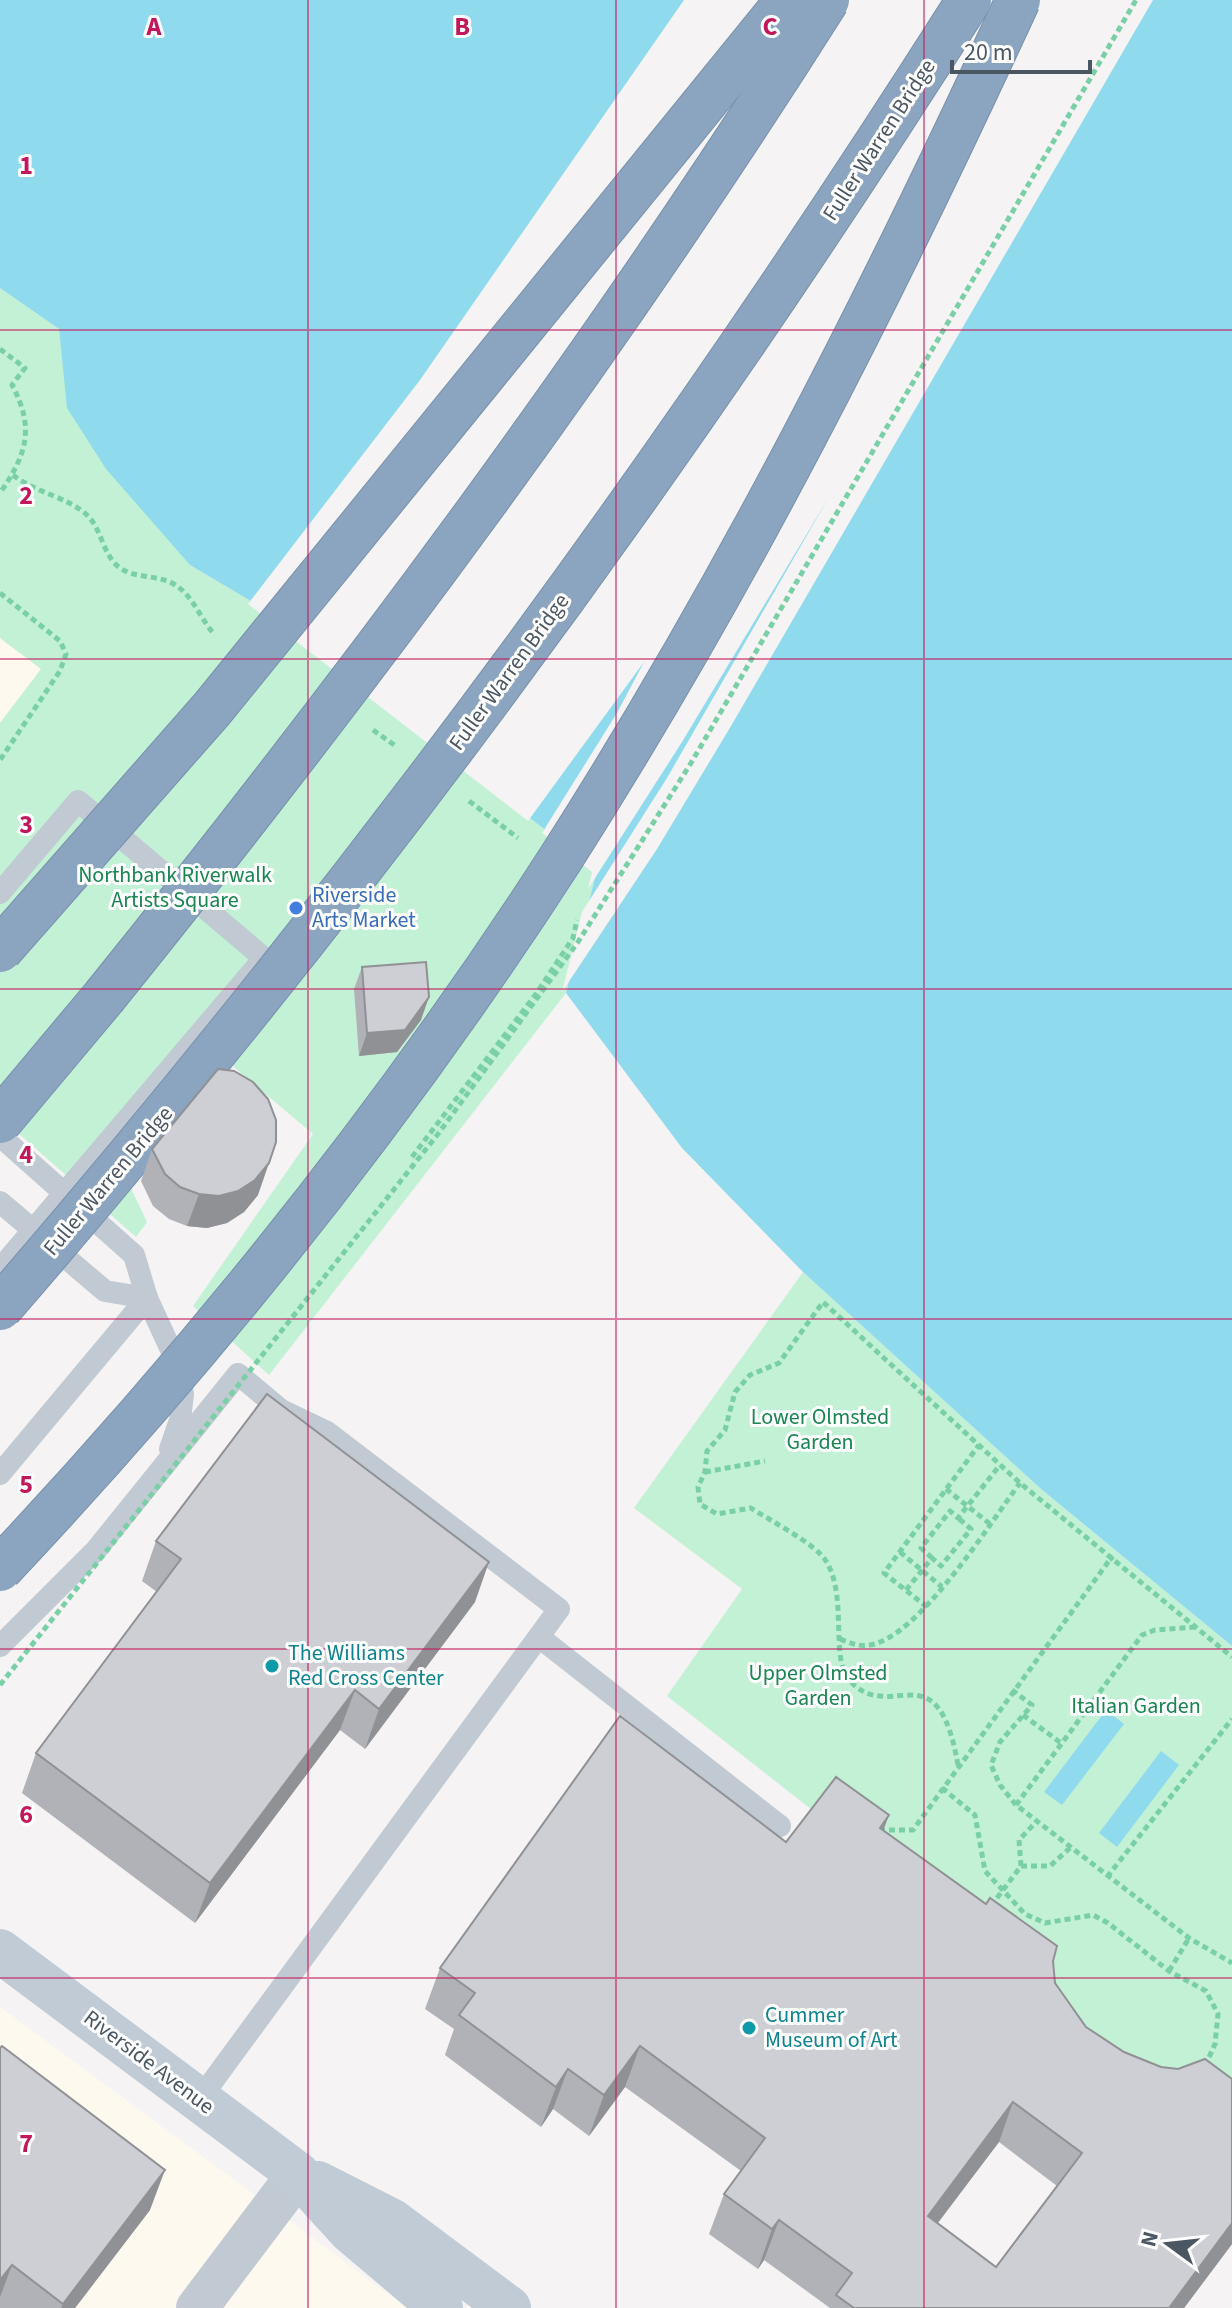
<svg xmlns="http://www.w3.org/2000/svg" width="1232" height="2308" font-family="'Source Sans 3',sans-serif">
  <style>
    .commercial { fill: #fdf9ef }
    .green { fill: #c3f1d5 }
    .water { fill: #90daee }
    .pier { fill: #f5f3f3 }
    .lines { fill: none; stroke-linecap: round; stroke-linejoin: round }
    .motorway-casing { stroke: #7690ad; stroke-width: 46 }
    .path { stroke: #7ad0a6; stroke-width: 5; stroke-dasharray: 6 4; stroke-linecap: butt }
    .service { stroke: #c1cad2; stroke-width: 22 }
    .minor { stroke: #c1cad2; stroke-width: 42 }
    .secondary { stroke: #c1cbd6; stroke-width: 44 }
    .motorway { stroke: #8ba5c1; stroke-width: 44 }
    .motorway-bridge-casing { stroke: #7690ad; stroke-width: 46; stroke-linecap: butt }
    .path-bridge { stroke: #7ad0a6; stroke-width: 5; stroke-dasharray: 6 4; stroke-linecap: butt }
    .motorway-bridge { stroke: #8ba5c1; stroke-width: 44 }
    .wall { fill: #b0b2b7; fill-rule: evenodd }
    .shaded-wall { fill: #909195 }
    .building { fill: #cdcfd5; stroke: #909195; stroke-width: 2; fill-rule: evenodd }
    .grid { fill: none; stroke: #c2185b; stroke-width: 2; stroke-opacity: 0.55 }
    .shop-dot { fill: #3f7fe0; stroke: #fff; stroke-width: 3 }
    .culture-dot { fill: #0f9aa8; stroke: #fff; stroke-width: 3 }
    .labels { text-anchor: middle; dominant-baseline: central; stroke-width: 6; stroke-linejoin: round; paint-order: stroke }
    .street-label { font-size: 22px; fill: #4a5661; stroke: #fff }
    .park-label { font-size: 22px; fill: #17864f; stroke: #fff }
    .shop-label { font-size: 22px; fill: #366cbe; stroke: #fff; text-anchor: start }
    .culture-label { font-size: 22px; fill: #0d838f; stroke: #fff; text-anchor: start }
    .grid-label { font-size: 26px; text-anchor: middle; font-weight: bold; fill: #c2185b; stroke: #fff; stroke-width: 6; stroke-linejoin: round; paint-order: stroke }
  </style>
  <rect width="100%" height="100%" fill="#f5f3f3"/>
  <g class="commercial">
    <polygon points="0,638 41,669 0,723"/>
    <polygon points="0,2007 236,2181 407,2308 0,2308"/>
  </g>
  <g class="green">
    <polygon points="0,288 59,329 68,408 190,565 249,600 597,870 566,993 269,1375 193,1306 313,1134 210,1047 127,1180 147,1222 136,1237 0,1117 0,723 41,669 0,638"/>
    <polygon points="803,1272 1041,1489 1232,1646 1232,2130 1164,2109 821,1817 667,1696 742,1589 634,1508"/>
  </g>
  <g class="water">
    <polygon points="0,0 1232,0 1232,1646 1041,1489 803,1272 682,1148 566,993 597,870 249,600 190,565 106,469 67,408 59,329 0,288"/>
    <polygon points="1106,1710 1124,1724 1062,1805 1044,1792"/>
    <polygon points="1161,1751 1179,1765 1117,1847 1099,1833"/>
  </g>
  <polygon class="pier" points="684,0 1153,0 731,726 657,849 562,992 582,912 667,778 829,497 682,742 588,889 592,872 542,833 617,713 644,662 528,821 248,604 420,380"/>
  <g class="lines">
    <defs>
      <polyline id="motorway" points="0,1121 104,997"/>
    </defs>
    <use href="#motorway" class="motorway-casing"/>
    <g class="path">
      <path d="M0,349l25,19 -13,17c23,43 15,69 -12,108"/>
      <path d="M13,475c21,17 57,23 75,41 14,14 15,40 32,52 14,10 36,7 52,15 22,12 27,35 43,52"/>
      <polyline points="0,593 60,641 66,654 60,671 0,760"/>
      <polyline points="373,730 397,747"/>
      <polyline points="469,801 518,838"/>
      <polyline points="412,1157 536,994 573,938 577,920"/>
      <polyline points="705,1472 765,1461"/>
      <polyline points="946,1489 990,1524"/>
      <polyline points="900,1552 942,1587"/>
      <polyline points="932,1558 921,1548 950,1511 958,1518 1000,1465"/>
      <polyline points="906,1590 932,1558 941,1566 971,1529 958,1518"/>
      <polyline points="927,1607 884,1573 979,1445"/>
      <path d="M840,1639c10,4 19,8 30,6 49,-8 120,-122 150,-162"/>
      <polyline points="1012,1690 1032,1705 1000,1742 991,1765 1000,1785 1016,1805 1189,1938 1232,1963"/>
      <polyline points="1023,1715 1061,1743"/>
      <path d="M958,1765c-21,-120 -67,-38 -109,-85 -19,-22 -1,-84 -23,-119 -10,-17 -57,-41 -75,-53l-34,6 -17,-10 -2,-17 7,-15 2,-21 18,-21 10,-38 15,-17 29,-12 44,-61 197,181 212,174"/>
      <polyline points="942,1788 975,1815 985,1871 1025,1914 1045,1923 1093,1915 1108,1923 1169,1971 1206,1991 1218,2014 1215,2044 1205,2066"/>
      <polyline points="1016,1805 1142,1635 1155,1630 1195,1627"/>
      <polyline points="879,1830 913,1830 1111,1558 1113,1560"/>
      <polyline points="1021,1866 1050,1866 1070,1848"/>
      <polyline points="1107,1877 1232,1719"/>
      <polyline points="991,1906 1021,1866 1019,1840 1037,1821"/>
      <polyline points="1169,1971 1189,1938"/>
    </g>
    <g class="service">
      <polyline points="0,893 78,801 264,958 0,1269"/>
      <polyline points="0,1136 134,1255 147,1298 178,1365 183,1394 180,1420 170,1449"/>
      <polyline points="0,1202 105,1291 147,1298"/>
      <polyline points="0,1474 147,1298"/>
      <polyline points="539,1637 780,1826"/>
      <polyline points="0,1646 96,1550 238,1374 281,1410 327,1432 559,1609 199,2100"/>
    </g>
    <polyline class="minor" points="197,2308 298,2174"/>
    <g class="secondary">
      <polyline points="0,1951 298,2174 350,2231 441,2308"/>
      <polyline points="318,2183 391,2220 509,2308"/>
    </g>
    <use href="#motorway" class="motorway"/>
    <defs>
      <g id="motorway-bridge">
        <polyline points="0,950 212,709 788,0"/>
        <path d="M104,997c258,-320 503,-649 723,-997"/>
        <path d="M0,1308c356,-411 678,-849 969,-1308"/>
        <path d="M0,1569c207,-220 397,-457 561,-711 175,-274 321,-563 457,-858"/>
      </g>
    </defs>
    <use href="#motorway-bridge" class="motorway-bridge-casing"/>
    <polyline class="path-bridge" points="0,1685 438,1134 578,942 691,763 1136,0"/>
    <use href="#motorway-bridge" class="motorway-bridge"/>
  </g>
  <g class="wall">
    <polygon points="362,967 421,1020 397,1052 359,1056 354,989"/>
    <polygon points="152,1149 258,1195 244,1212 227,1223 207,1228 187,1226 169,1219 153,1206 141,1181"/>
    <polygon points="156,1541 475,1602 365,1749 340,1730 195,1923 22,1793 36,1753 157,1592 142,1581"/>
    <path d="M889,1815l-6,15 170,131 2,22 31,44 38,25 37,15 71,12v165l-48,64h-354l-66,-48 -6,9 -49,-35 15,-40 17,-23 -116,-84 -36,49 -36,-27 -12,18 -96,-72 9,-26 -29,-20 15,-41 346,-126zM999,2142l58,44 -61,81 -59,-44z"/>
    <polygon points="0,2048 150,2210 75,2308 0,2308"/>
  </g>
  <g class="shaded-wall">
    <polygon points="429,997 421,1020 397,1052 359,1056 367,1033"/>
    <polygon points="269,1163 258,1195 244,1212 227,1223 207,1228 187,1226 199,1194"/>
    <polygon points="489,1562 475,1602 365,1749 379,1709"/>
    <polygon points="355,1690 340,1730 195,1923 210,1883"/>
    <polygon points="889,1815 874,1855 880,1828"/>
    <polygon points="640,2046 625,2087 589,2136 604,2095"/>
    <polygon points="568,2069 553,2109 541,2127 556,2087"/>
    <polygon points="1013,2102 999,2142 913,2256 928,2216"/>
    <polygon points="165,2170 150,2210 75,2308 61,2308 63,2304"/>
    <polygon points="779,2220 764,2260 758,2269 772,2229"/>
    <polygon points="1232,2223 1232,2244 1184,2308 1169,2308"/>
    <polygon points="12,2265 0,2297 0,2280"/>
  </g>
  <g class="building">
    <polygon points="426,962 429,997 405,1030 367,1033 362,967"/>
    <polygon points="218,1069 234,1071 253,1082 268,1099 276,1120 276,1142 269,1163 255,1180 238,1191 219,1196 199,1194 180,1187 165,1174 152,1149"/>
    <polygon points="267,1394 489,1562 379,1709 355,1690 210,1883 36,1753 181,1559 156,1541"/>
    <path d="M620,1716l166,126 50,-65 53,38 -9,13 106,76 4,-6 67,48 -4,15 2,22 31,44 38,25 37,15 17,2 27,-10 27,20v144l-63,85h-315l-18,-13 16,-22 -73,-53 -7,9 -48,-35 41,-56 -125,-92 -36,49 -36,-26 -12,18 -97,-72 16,-22 -35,-25zM1013,2102l69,51 -86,114 -68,-51z"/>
    <polygon points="2,2046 165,2170 63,2304 12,2265 0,2280 0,2048"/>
  </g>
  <path class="grid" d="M308,0v2308M616,0v2308M924,0v2308M0,330h1232M0,659h1232M0,989h1232M0,1319h1232M0,1649h1232M0,1978h1232"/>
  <circle class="shop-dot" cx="296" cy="908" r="8"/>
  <g class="culture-dot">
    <circle cx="272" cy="1666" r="8"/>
    <circle cx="749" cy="2028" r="8"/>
  </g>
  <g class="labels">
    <g class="street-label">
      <text transform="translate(879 140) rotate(-57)">Fuller Warren Bridge</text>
      <text transform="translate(509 672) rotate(-54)">Fuller Warren Bridge</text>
      <text transform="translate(108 1181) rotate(-50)">Fuller Warren Bridge</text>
      <text transform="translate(149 2062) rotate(37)">Riverside Avenue</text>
    </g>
    <g class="park-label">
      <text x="175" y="875">Northbank Riverwalk<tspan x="175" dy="25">Artists Square</tspan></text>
      <text x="820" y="1417">Lower Olmsted<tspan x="820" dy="25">Garden</tspan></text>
      <text x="818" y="1673">Upper Olmsted<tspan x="818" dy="25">Garden</tspan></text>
      <text x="1136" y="1706">Italian Garden</text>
    </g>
    <g class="shop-label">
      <text x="312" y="895">Riverside<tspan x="312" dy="25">Arts Market</tspan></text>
    </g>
    <g class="culture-label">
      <text x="288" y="1653">The Williams<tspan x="288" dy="25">Red Cross Center</tspan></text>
      <text x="765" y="2015">Cummer<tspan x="765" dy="25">Museum of Art</tspan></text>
    </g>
  </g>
  <g class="grid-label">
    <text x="154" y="35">A</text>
    <text x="462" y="35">B</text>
    <text x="770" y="35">C</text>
    <text x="26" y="174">1</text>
    <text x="26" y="504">2</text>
    <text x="26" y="833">3</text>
    <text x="26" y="1163">4</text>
    <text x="26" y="1493">5</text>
    <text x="26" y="1823">6</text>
    <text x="26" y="2152">7</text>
  </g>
  <g transform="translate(1168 2244) rotate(285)" stroke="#ffffff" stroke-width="6" paint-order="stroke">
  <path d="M0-6L14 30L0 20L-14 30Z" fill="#4a5661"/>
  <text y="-12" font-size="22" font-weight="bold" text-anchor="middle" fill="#4a5661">N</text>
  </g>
  <path d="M952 60v12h138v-12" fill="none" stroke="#4a5661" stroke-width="4"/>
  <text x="964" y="60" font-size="24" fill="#4a5661" stroke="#ffffff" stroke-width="6" paint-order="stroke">20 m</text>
</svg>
